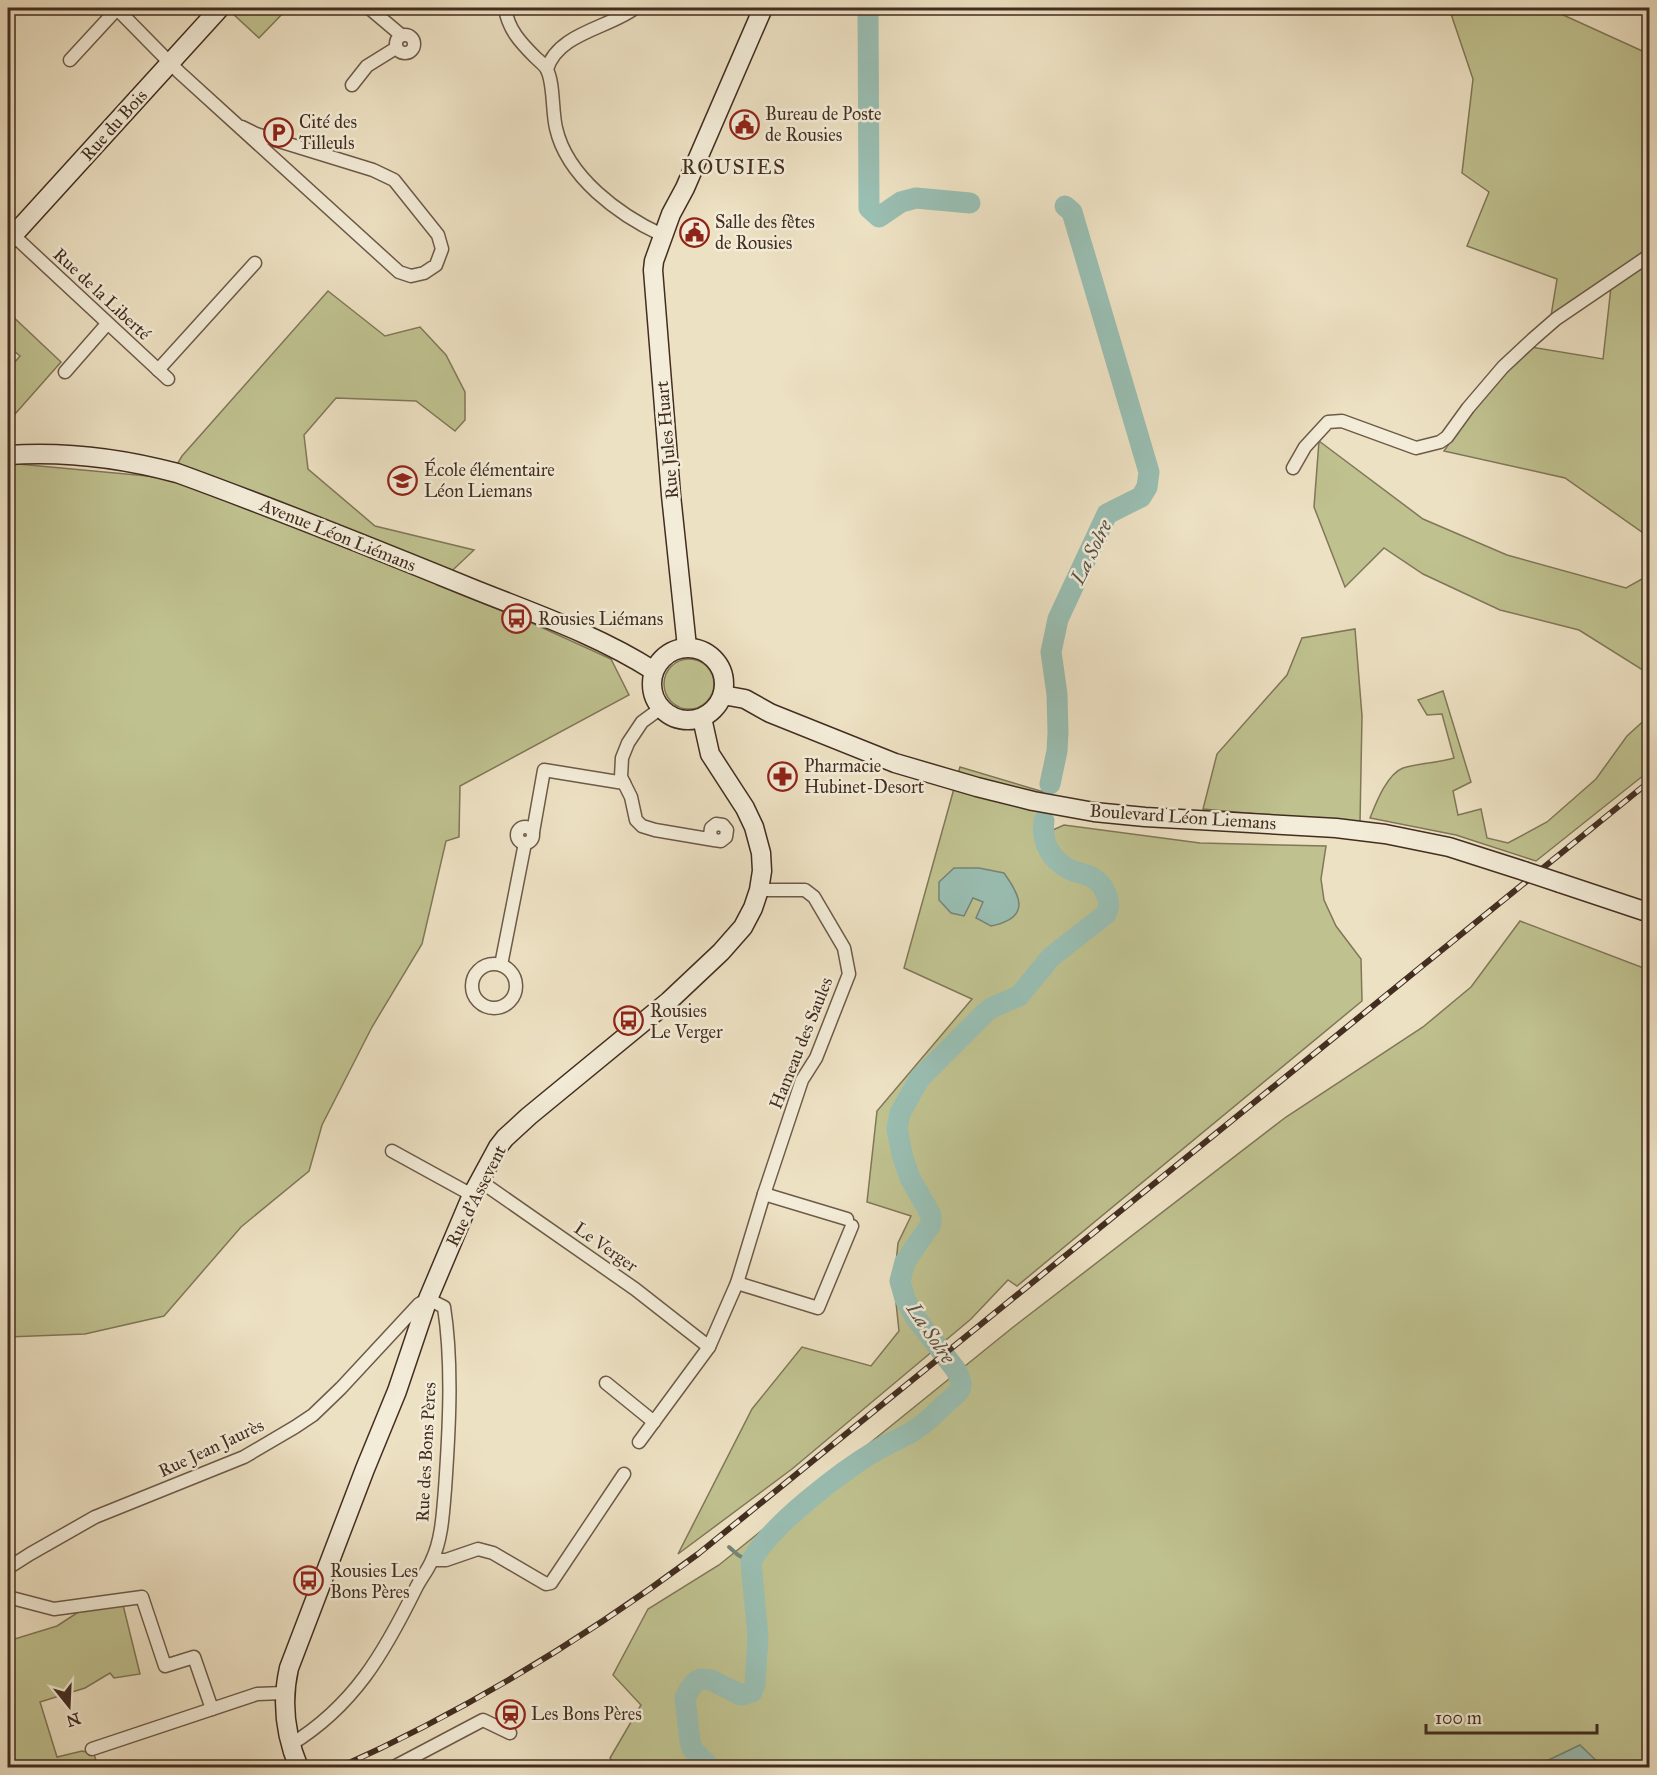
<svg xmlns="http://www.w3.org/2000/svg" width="1657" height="1775" font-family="'IM FELL Great Primer',serif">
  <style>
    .green { fill: #bfc18f; stroke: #807758; stroke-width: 1.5 }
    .water { fill: #99beb2; stroke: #768478; stroke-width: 1.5 }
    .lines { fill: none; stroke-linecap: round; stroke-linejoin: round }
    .stream { stroke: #768478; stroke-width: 4 }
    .river { stroke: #99beb2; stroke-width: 21 }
    .street-casing { stroke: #6d5a49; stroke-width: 15 }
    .secondary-casing { stroke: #422d20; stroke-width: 21 }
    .street { stroke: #f3ecd8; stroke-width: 12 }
    .secondary { stroke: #f3ecd8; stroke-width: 18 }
    .rail-casing { stroke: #422d20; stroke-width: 6 }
    .rail { stroke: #f3ecd8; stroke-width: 4; stroke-dasharray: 11; stroke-linecap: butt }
    .secondary-bridge-casing { stroke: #422d20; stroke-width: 21; stroke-linecap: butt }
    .secondary-bridge { stroke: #f3ecd8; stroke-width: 18 }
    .labels { text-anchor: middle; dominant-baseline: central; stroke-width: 5; stroke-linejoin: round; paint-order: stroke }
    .poi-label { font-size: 18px; fill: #422d20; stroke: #f3ecd8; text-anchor: start }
    .street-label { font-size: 18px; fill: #422d20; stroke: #f3ecd8 }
    .water-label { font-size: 20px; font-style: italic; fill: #585144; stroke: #f3ecd8 }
    .quarter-label { font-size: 21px; letter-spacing: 1.5px; fill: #422d20; stroke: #f3ecd8 }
  </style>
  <rect width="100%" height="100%" fill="#ede1c3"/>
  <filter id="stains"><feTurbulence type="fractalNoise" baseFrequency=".00333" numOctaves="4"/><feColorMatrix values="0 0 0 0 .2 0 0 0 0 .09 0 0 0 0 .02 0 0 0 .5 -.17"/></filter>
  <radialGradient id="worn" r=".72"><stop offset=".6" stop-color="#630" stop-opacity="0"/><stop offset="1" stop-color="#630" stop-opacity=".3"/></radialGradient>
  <g class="green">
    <polygon points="237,8 288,8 259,38 232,13"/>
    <polygon points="1449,8 1561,8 1561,14 1649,54 1649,537 1565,478 1444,451 1485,392 1531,347 1603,359 1611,287 1551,316 1557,279 1467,246 1489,192 1462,173 1473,79"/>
    <polygon points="328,291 385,336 420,327 446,355 465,392 465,420 455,431 416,401 336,398 304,435 308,469 375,526 474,550 437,585 523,619 611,659 629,695 460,786 459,837 446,841 422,944 372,1027 322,1125 309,1171 241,1227 164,1316 85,1334 8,1337 8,465 18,464 169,478 182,456"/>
    <polygon points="8,312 61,362 8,422 8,391 15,384 11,381 14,377 8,370 20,356 13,350 8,355"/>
    <polygon points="1319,441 1423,519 1507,555 1626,588 1649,575 1649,674 1579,630 1500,610 1423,574 1384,548 1345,587 1314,507"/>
    <polygon points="1355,629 1362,716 1360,823 1203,809 1217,754 1287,675 1302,638"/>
    <circle cx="689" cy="684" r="25"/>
    <path d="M1443,691l28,91 -18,9 5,24 23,-6 6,29 21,5 39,-21 49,-43 31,-43 22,-20v55l-113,90 -80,-26 -86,-17c6,-15 17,-44 33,-50 17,-5 35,-5 51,-10l-12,-44 -15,1 -9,-15z"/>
    <polygon points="960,767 1044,792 1037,837 1064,825 1200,843 1326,846 1321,879 1324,900 1336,926 1361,959 1362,1001 1017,1286 1008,1280 971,1319 792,1469 678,1554 752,1409 802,1347 871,1366 899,1331 894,1284 898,1243 911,1216 867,1202 877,1111 972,999 904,968"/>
    <polygon points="1520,921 1649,970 1649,1767 618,1768 610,1758 641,1705 613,1675 648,1609 719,1565 1012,1328 1286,1117 1423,1027 1471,987"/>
    <polygon points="123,1605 140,1674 114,1678 110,1673 85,1688 40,1702 57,1757 82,1751 94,1754 98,1767 8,1768 8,1641 57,1626 83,1609"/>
  </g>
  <g class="water">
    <path d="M954,868h25l25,5c19,26 25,45 -13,53l-15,-8 7,-16 -10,-4 -9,18 -13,-3 -12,-13v-18z"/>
    <polygon points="1580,1745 1603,1767 1540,1767 1542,1763"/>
  </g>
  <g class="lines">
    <polyline class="stream" points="729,1547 738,1555 751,1562"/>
    <g class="river">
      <polyline points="868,8 869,208 879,217 901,202 916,198 970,203"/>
      <polyline points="1050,784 1057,751 1058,732 1057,694 1051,652 1058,619 1107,514 1141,497 1147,487 1149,472 1072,212 1065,206"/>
      <path d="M711,1768l-18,-18 -3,-8 -5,-44 4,-8 6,-8 6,-3 10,1 30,15 11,-3 3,-7 3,-48 -7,-75c18,-36 91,-91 126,-112 11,-6 22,-11 33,-17 13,-7 25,-19 35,-29 5,-4 10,-8 14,-13 5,-7 0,-14 -3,-21l-41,-53 -10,-18 -5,-18 5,-19 26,-38v-9l-21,-37 -7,-20 -6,-29 3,-16 20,-35 65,-65 6,-5 28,-12 32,-39 55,-43c7,-13 -3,-33 -17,-38 -6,-3 -12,-3 -18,-6 -20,-9 -30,-28 -27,-49"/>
    </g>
    <defs>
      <g id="street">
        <polyline points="369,8 401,35"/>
        <path d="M505,8c3,21 15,34 30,49 4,4 10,8 12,13 7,13 5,42 9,58 11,49 63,87 106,107"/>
        <circle cx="405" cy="44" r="9"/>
        <polyline points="70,60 117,9 179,72 399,272 411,276 424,273 436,265 442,249 438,235 394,180 373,170 256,134 242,127"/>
        <path d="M547,69c11,-36 62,-41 88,-61"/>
        <polyline points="352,85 367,66 396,48"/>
        <polyline points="13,235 168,379"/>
        <polyline points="158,370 255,263"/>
        <polyline points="65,372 107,324"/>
        <polyline points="1293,468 1305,447 1328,422 1342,421 1416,448 1440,442 1447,437 1468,408 1503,367 1533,339 1556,319 1650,255"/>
        <polyline points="661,708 642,722 628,743 622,758 621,777 631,797 636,820 642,826 655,830 714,840 721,841 726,837 727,830 723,825 716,824 711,828 710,835 714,840"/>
        <circle cx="525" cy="835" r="8"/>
        <polyline points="533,832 544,770 624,783"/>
        <circle cx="494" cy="986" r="22"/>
        <polyline points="501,965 525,843"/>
        <polyline points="392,1151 472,1195"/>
        <polyline points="480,1181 635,1289 709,1347 737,1283 764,1194 802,1080 816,1058 849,974 844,948 814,897 805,890 759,890"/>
        <polyline points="764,1194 847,1219"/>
        <polyline points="737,1283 818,1308 852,1226"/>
        <polyline points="606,1383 654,1422"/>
        <polyline points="639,1442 709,1347"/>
        <polyline points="433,1560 446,1560 478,1549 493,1553 546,1584 551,1583 624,1474"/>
        <path d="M8,1568l22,-14 65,-37 149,-60 51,-30 18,-12 28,-27 78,-84 9,-5 16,8c9,57 5,125 1,182 -2,23 -3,50 -13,71 -4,10 -11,18 -16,28 -32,65 -62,118 -126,157"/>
        <polyline points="8,1597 54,1609 142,1597 165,1666 194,1657 212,1709"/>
        <polyline points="92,1749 257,1694 284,1693"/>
        <polyline points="392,1768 483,1720 510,1733"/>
      </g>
      <g id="secondary">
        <polyline points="8,241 220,8"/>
        <path d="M8,455c57,-4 113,3 169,18 99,36 196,75 294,115 62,25 127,47 183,83"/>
        <polyline points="687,647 671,495 653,270 654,261 671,214 685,188 763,8"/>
        <circle cx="688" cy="684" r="36"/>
        <polyline points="723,695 745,699 770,713 895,763 977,787 1033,801 1094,812 1145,817 1336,828 1385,834 1449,847 1524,871"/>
        <polyline points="1560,883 1650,913"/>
        <path d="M299,1768c-14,-33 -18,-65 -10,-100l76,-199 32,-78 31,-92 44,-104 26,-48 7,-9 24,-22 140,-115 52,-49 22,-25 10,-19 6,-18 3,-19 -1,-18 -7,-26 -9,-19 -35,-54 -8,-36"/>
      </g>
    </defs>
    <use href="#street" class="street-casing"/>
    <use href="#secondary" class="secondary-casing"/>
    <use href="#street" class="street"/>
    <use href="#secondary" class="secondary"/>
    <defs>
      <path id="rail" d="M338,1768c128,-57 247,-130 360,-214l952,-773"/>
    </defs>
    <use href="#rail" class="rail-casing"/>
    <use href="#rail" class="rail"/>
    <defs>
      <polyline id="secondary-bridge" points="1524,871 1560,883"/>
    </defs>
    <use href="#secondary-bridge" class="secondary-bridge-casing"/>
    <use href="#secondary-bridge" class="secondary-bridge"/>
  </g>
  <defs>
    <symbol id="civic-ring" viewBox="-11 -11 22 22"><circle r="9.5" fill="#f3ecd8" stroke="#8f2418" stroke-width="1.5"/><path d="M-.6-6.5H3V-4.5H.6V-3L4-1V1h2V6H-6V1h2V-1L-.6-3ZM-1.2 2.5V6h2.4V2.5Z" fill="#8f2418"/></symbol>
    <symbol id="parking-ring" viewBox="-11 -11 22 22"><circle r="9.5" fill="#f3ecd8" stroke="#8f2418" stroke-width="1.5"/><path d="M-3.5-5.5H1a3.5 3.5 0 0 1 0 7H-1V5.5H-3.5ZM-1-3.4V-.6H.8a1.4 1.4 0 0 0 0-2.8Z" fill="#8f2418"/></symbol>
    <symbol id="school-ring" viewBox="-11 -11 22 22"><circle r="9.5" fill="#f3ecd8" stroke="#8f2418" stroke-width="1.5"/><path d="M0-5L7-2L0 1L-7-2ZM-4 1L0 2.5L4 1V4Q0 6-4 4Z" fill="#8f2418"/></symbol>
    <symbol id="bus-ring" viewBox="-11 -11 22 22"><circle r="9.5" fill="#f3ecd8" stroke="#8f2418" stroke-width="1.5"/><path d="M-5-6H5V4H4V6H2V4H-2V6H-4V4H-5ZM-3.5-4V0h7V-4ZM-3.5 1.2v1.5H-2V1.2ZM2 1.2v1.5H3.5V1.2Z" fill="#8f2418"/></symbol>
    <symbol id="pharmacy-ring" viewBox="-11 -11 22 22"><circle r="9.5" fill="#f3ecd8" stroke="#8f2418" stroke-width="1.5"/><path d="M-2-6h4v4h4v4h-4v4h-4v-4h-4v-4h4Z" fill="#8f2418"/></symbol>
    <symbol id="station-ring" viewBox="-11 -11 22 22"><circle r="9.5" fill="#f3ecd8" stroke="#8f2418" stroke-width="1.5"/><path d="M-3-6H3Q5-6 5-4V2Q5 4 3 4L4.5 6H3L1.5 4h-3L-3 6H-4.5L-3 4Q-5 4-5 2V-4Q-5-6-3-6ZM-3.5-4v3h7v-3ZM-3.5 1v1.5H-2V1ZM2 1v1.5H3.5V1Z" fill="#8f2418"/></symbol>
  </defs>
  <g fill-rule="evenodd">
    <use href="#civic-ring" x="728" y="108" width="33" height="33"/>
    <use href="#parking-ring" x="262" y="116" width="33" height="33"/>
    <use href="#civic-ring" x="678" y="216" width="33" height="33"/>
    <use href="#school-ring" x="386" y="464" width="33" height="33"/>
    <use href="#bus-ring" x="500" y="602" width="33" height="33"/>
    <use href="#pharmacy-ring" x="766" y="760" width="33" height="33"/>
    <use href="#bus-ring" x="612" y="1004" width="33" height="33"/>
    <use href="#bus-ring" x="292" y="1564" width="33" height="33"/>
    <use href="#station-ring" x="494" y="1698" width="33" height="33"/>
  </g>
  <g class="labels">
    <g class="poi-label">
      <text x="765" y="114">Bureau de Poste<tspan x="765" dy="21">de Rousies</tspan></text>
      <text x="299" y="122">Cité des<tspan x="299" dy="21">Tilleuls</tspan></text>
      <text x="715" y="222">Salle des fêtes<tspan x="715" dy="21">de Rousies</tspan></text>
      <text x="424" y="470">École élémentaire<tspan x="424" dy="21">Léon Liemans</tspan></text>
      <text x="538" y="619">Rousies Liémans</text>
      <text x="804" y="766">Pharmacie<tspan x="804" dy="21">Hubinet-Desort</tspan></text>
      <text x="650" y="1011">Rousies<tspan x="650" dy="21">Le Verger</tspan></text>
      <text x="330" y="1571">Rousies Les<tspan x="330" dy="21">Bons Pères</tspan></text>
      <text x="531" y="1714">Les Bons Pères</text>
    </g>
    <g class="street-label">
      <text transform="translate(114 125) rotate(-48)">Rue du Bois</text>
      <text transform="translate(102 294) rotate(43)">Rue de la Liberté</text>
      <text transform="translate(667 440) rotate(-95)">Rue Jules Huart</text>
      <text transform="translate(338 535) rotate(22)">Avenue Léon Liémans</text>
      <text transform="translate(1183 817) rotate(4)">Boulevard Léon Liemans</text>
      <text transform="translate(801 1043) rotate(-68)">Hameau des Saules</text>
      <text transform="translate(476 1196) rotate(-63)">Rue d'Assevent</text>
      <text transform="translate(606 1247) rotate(35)">Le Verger</text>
      <text transform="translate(211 1448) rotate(-25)">Rue Jean Jaurès</text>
      <text transform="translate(426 1452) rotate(-87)">Rue des Bons Pères</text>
    </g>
    <g class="water-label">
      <text transform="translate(1091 552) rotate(-64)">La Solre</text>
      <text transform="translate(931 1333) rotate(56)">La Solre</text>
    </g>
    <g class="quarter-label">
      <text x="734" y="167">ROUSIES</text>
    </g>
  </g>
  <rect width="1657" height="1775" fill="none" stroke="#ede1c3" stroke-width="30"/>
  <rect x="9" y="9" width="1639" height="1757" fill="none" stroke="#422d20" stroke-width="3"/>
  <rect x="15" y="15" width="1627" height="1745" fill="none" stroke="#422d20" stroke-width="1.5"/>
  <g transform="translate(69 1706) rotate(162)" stroke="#f3ecd8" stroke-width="4.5" paint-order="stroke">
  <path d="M0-4.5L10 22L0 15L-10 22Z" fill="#422d20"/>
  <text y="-9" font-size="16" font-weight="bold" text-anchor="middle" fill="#422d20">N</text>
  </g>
  <path d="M1426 1724v9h171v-9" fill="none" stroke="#422d20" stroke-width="3"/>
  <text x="1435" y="1724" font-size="18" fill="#422d20" stroke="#f3ecd8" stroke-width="4.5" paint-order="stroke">100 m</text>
  <rect width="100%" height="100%" filter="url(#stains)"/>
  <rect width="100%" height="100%" fill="url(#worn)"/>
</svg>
